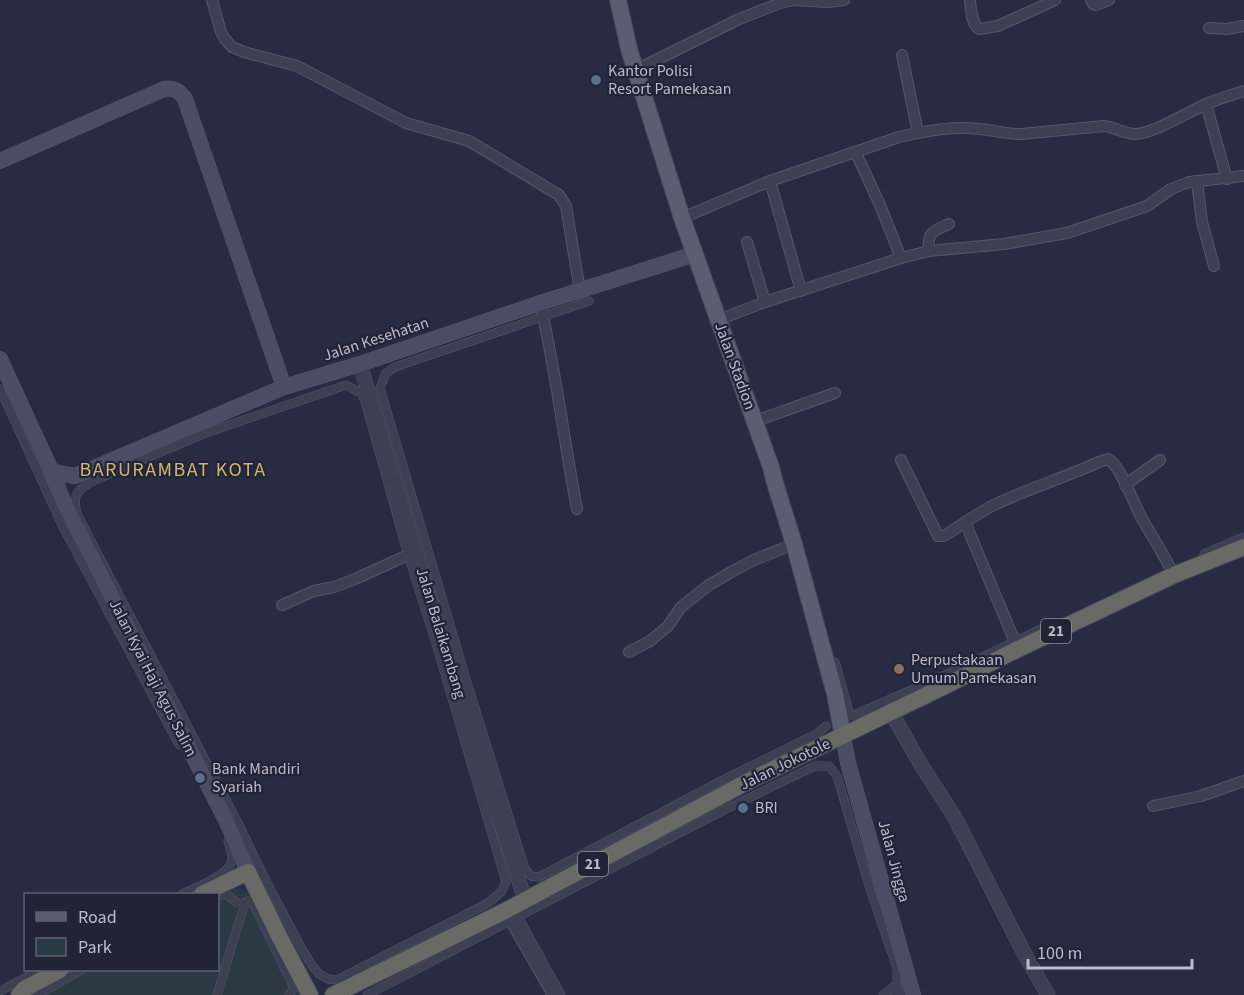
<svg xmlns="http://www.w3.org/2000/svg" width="1244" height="995" font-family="'Source Sans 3',sans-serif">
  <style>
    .green { fill: #2a3943 }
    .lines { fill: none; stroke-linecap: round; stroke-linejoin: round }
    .pedestrian-casing { stroke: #555769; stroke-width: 9 }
    .minor-casing { stroke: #555769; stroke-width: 12 }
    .tertiary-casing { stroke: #555769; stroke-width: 15 }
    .secondary-casing { stroke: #555769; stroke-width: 16 }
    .primary-casing { stroke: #434658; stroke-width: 18 }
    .trunk-casing { stroke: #444759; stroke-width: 18 }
    .pedestrian { stroke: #3d4052; stroke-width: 8 }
    .minor { stroke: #3d4052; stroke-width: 10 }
    .tertiary { stroke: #3d4052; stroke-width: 14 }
    .secondary { stroke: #4b4d64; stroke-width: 15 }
    .primary { stroke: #5b5e71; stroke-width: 16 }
    .trunk { stroke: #696966; stroke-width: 16 }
    .service-dot { fill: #5c6f8a; stroke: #212437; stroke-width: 2 }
    .education-dot { fill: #8d6e63; stroke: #212437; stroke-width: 2 }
    .labels { text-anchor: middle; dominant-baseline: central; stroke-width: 4.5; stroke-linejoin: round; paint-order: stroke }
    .shield { fill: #212437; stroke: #8c8e9f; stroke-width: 1.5 }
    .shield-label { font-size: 15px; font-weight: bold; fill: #babccc }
    .poi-label { font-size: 16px; fill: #babccc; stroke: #212437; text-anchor: start }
    .street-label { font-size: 16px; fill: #babccc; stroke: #212437 }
    .quarter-label { font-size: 20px; letter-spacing: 1.5px; fill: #d1b56f; stroke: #212437 }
  </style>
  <rect width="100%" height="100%" fill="#282c42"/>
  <path class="green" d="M225,888c9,0 17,-1 23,6l30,46 28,55h-291l49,-25h154v-76z"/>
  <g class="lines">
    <defs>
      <g id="pedestrian">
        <polyline points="589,301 395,367 386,373 380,388 466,679 525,869 531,876 539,877 721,781 818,733 826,726"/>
        <path d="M346,385l15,8 4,8 43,154 30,95 68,232 -5,10 -13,11 -151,77 -9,-1 -9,-5 -6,-7 -10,-16 -37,-70 -26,-54 -162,-311c-7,-22 -1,-27 19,-37l106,-45z"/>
        <polyline points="0,389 63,527 179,745"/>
        <polyline points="1204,554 1244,537"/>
        <polyline points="835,662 850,715 854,715 932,681 1041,629"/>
        <path d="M182,894c13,-6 48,-19 50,-34 0,-7 -2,-13 -4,-19"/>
        <polyline points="218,896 226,894 236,902"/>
        <polyline points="518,917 561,995"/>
        <polyline points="0,991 40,970"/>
        <polyline points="37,995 81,970"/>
        <polyline points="217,995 245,902 247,901 249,901 254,905 294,988 289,995"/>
        <polyline points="367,995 724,810 815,766 829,766 837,776 870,889 897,968 897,984 883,995"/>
      </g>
      <g id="minor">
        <polyline points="212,0 221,32 225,39 232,47 244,52 297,66 406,123 469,141 559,195 566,206 580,291"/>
        <path d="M970,0c1,9 1,23 9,29l19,-3 57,-26"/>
        <polyline points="1091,0 1093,4 1096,5 1109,0"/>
        <polyline points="1209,28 1227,29 1244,26"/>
        <polyline points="902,55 918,133"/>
        <polyline points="636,70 737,20 780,3 794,0 827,2 844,0"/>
        <polyline points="1206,104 1227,179"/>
        <polyline points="856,153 880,205 901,258"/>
        <polyline points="770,181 801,291"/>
        <polyline points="1197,181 1202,222 1214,266"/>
        <path d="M682,218l88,-37 129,-44c26,-6 53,-11 80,-8 14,1 27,5 42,5l83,-8c10,1 21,8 31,8 17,0 52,-21 69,-29 13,-6 27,-10 40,-14"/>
        <polyline points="747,242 765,302"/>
        <path d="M929,251c-2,-19 4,-20 20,-27"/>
        <path d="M540,303c16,68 24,138 37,206"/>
        <polyline points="718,320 765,302 901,258 929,251 1004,244 1067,233 1147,206 1171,189 1189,182 1244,176"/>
        <polyline points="755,421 835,393"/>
        <path d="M901,460l37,76h6c16,-10 31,-21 48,-30 34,-17 72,-28 107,-44l9,-3c13,7 25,43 33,58 11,19 23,38 33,58"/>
        <polyline points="1125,485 1160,460"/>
        <polyline points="965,522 1018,649"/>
        <polyline points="282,605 314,591 334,587 355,579 408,555 416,554"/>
        <polyline points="629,652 650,641 668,626 681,607 709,585 733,571 754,560 794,544"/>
        <polyline points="1153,806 1201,796 1244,781"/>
        <polyline points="505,911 553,995"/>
        <polyline points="896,995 910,987"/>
      </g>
      <g id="tertiary">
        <polyline points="360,364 416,554 525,900"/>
        <polyline points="891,712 921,765 954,816 1024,953 1048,995"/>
      </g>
      <g id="secondary">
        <path d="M0,161l164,-72c10,-1 15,1 21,10l99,288"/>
        <polyline points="0,359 51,470 63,501 226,820 248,872"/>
        <polyline points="51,470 58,473 75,476 284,387 360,364 540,303 695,254"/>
        <polyline points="843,736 848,763 913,995"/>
      </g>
      <polyline id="primary" points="618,0 629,49 682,218 771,467 775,483 794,544 835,694 843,736"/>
      <g id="trunk">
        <polyline points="202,894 248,872 280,938 310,995"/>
        <polyline points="19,995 24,989 60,970"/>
        <polyline points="333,995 505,911 747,782 949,684 1018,649 1174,575 1244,547"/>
      </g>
    </defs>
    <use href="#pedestrian" class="pedestrian-casing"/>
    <use href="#minor" class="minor-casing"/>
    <use href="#tertiary" class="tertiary-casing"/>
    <use href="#secondary" class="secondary-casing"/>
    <use href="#primary" class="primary-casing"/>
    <use href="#trunk" class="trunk-casing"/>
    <use href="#pedestrian" class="pedestrian"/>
    <use href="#minor" class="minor"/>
    <use href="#tertiary" class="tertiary"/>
    <use href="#secondary" class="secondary"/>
    <use href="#primary" class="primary"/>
    <use href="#trunk" class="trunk"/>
  </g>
  <g class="service-dot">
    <circle cx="596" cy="80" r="6"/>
    <circle cx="200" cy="778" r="6"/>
    <circle cx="743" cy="808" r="6"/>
  </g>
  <circle class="education-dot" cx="899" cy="669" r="6"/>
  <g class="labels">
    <g class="shield">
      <rect x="1041" y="619" width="30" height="24" rx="4.5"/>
      <rect x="578" y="852" width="30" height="24" rx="4.5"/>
    </g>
    <g class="shield-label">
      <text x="1056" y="631">21</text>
      <text x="593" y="864">21</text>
    </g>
    <g class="poi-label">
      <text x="608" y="71">Kantor Polisi<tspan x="608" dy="18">Resort Pamekasan</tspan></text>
      <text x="911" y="660">Perpustakaan<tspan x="911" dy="18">Umum Pamekasan</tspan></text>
      <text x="212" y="769">Bank Mandiri<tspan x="212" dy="18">Syariah</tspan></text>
      <text x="755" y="808">BRI</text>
    </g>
    <g class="street-label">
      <text transform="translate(376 339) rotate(-18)">Jalan Kesehatan</text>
      <text transform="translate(735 366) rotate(70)">Jalan Stadion</text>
      <text transform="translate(441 633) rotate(73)">Jalan Balaikambang</text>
      <text transform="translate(153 678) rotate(63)">Jalan Kyai Haji Agus Salim</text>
      <text transform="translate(785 764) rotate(-26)">Jalan Jokotole</text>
      <text transform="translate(894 861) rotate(75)">Jalan Jingga</text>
    </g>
    <g class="quarter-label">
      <text x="173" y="470">BARURAMBAT KOTA</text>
    </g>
  </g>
  <rect x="24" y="893" width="195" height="78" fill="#212437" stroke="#5e6173" stroke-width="1.5"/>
  <rect x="36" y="912" width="30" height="9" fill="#5b5e71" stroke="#5e6173" stroke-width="1.5"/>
  <text x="78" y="923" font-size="18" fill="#babccc">Road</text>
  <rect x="36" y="938" width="30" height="18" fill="#2a3943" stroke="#5e6173" stroke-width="1.5"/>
  <text x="78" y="953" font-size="18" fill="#babccc">Park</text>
  <path d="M1028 959v9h164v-9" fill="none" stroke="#babccc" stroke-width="3"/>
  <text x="1037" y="959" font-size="18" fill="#babccc" stroke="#212437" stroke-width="4.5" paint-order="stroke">100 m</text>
</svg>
